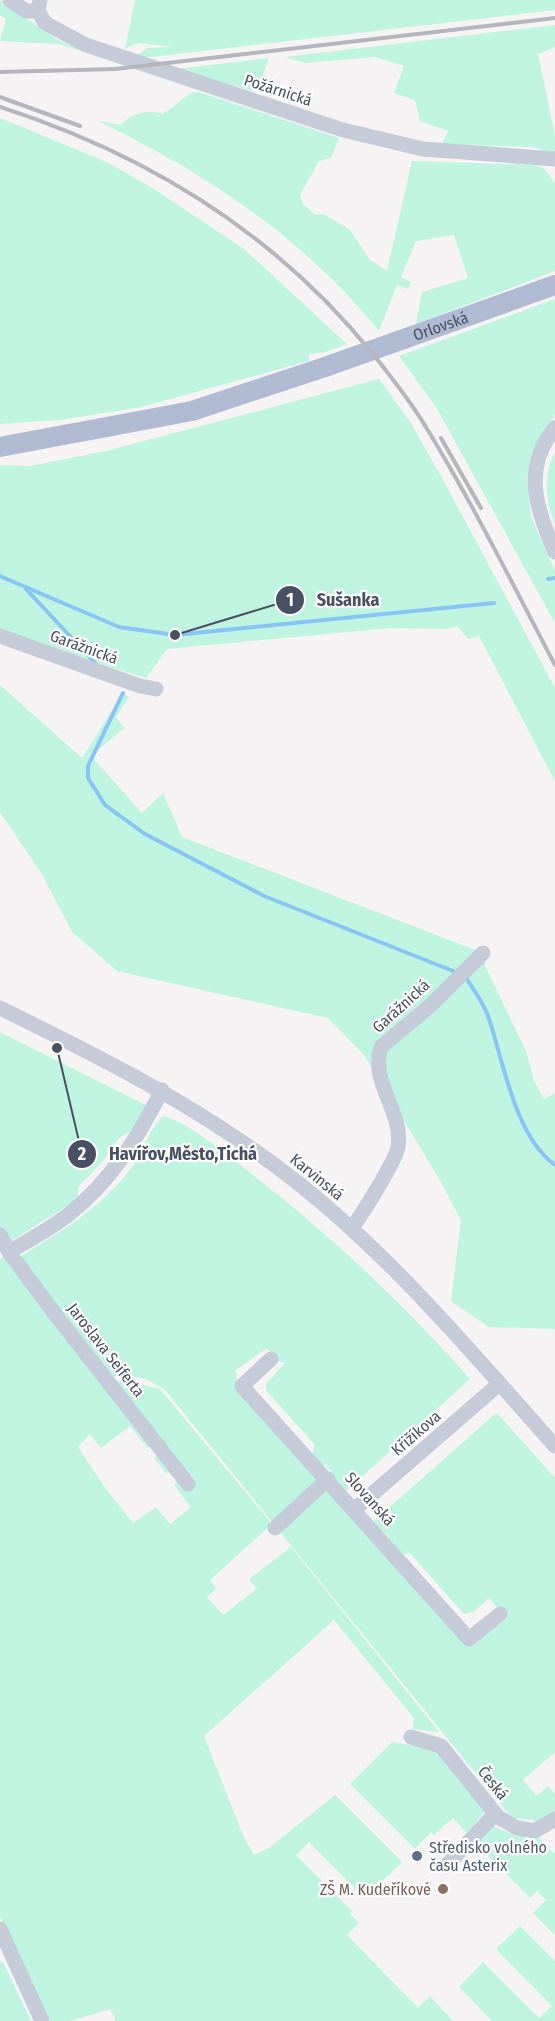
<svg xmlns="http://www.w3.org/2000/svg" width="555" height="2021" font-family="'Fira Sans Condensed',sans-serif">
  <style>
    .green { fill: #bff4e0; fill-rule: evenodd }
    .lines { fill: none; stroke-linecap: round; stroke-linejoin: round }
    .stream { stroke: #89c5f4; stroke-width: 4 }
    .minor { stroke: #c6cbd8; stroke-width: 15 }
    .major { stroke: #b1bad3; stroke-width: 20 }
    .rail { stroke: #b4b5bd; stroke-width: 4 }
    .service-dot { fill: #5c6f8a; stroke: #fff; stroke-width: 2 }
    .education-dot { fill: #8d6e63; stroke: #fff; stroke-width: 2 }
    .labels { text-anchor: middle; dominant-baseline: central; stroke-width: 4.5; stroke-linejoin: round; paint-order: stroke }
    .street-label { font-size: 16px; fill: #485062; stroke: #fff }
    .service-label { font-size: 16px; fill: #4e5e75; stroke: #fff; text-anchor: start }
    .education-label { font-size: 16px; fill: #785e54; stroke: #fff; text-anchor: end }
    .leader { fill: none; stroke: #485062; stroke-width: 2 }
    .callout-dot { fill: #485062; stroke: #fff; stroke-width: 2 }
    .mark-label { font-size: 18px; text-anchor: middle; font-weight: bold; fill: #fff }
    .callout-label { font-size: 18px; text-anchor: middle; font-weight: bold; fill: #485062; stroke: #fff; stroke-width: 4.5; stroke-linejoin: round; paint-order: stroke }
  </style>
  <rect width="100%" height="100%" fill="#f5f3f3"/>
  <g class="green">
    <polygon points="0,0 56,39 83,51 58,44 0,41 6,18 0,16"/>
    <polygon points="135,0 555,0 555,10 143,58 138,55 147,48 174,47 138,43 125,49"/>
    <polygon points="555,25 555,47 538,54 555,135 555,154 533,147 442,144 448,131 420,121 415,100 394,93 404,66 375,57 305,63 285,57"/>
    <polygon points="269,58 257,92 177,69"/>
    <path d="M199,92l140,46 -8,20 -12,3 -19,34 3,9 12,11 9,-1 26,16 20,30 17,11 25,-110 121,4 11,3 11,15v88l-139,53 6,-32 46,-14 -14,-43 -38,6 -15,36 10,5 -3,7 -11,-4 -18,46c-75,-93 -175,-159 -281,-210l22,4c11,-11 28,-17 43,-11l28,-21z"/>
    <polygon points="0,118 109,163 157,191 244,249 347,344 325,352 309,354 309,361 141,407 61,420 0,424"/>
    <polygon points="555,299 555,415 536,445 527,478 531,517 555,571 555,623 436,407 399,356"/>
    <polygon points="379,379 411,423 443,480 555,688 555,781 479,636 468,639 457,626 446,629 390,628 167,649 146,678 0,632 0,465 31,466 106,451"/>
    <path d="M555,451v74c-10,-26 -12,-48 0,-74z"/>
    <polygon points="0,685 82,758 123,693 129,697 116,717 124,728 91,756 142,813 163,793 182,837 483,953 486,968 526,1051 534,1081 544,1099 555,1093 555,1329 489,1327 451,1301 461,1220 441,1182 364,1055 328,1018 117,971 72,932 43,876 0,812"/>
    <polygon points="0,1032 146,1105 136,1128 119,1138 102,1162 78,1187 78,1199 0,1248"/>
    <path d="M164,1116c27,8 61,38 84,55 82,64 153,130 222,208l-124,112 -16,-16 2,-3 -7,-8 -3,2 -10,-11 3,-10 -49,-55v-6l19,-21 -7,-2 -11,-13 -32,23 2,4 -2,2 236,269 35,-27 -17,-21 -16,14 -9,2 -54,-61 -10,2 -13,-15 2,-3 -16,-15 122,-108h3l57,64v274l-32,28 14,16 11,-10 7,8v17l-20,12 -2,-3 -18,-2 -8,-6 -341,-421c-18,-14 -36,-18 -58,-13l-86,-114v-9c40,-23 79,-48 108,-85 10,-13 22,-47 34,-54z"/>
    <path d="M9,1252l102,131 16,-2 33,8 112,135 -62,56 6,9 -9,8 16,18 34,-26 -8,-10 42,-32 148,185 -27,-3 2,-11 -80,-98 -130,116 40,102 10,17 15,-7 66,-53 67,67 -37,36 -56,-56 -13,13 56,56 -2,3 9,9 -12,12 71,73 12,-12 23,25h-337l-6,-12 -40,12h-20l-50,-104v-658zM130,1426l17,22 3,-2 7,9 -3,3 12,15 3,-2 8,11 -3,3 17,22 -21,17 -14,-17 -23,16 -30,-38 -25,-38 12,-13 11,14z"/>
    <polygon points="392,1742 436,1749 485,1811 467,1833 453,1818 434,1835 431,1832 415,1849 350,1784"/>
    <polygon points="493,1826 516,1836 538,1837 555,1854 555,1935 533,1913 546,1900 537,1891 530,1898 475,1842"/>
    <polygon points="520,1926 555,1961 555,2021 492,2021 459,1987 483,1962 539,2018 552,2006 496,1949"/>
    <polygon points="0,1961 4,1964 31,2021 0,2021"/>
  </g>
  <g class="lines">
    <g class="stream">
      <polyline points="0,576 119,627 175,635 494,603"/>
      <polyline points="548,579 555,578"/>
      <polyline points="26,589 97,665"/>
      <polyline points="123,693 88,766 88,778 105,805 145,834 264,896 458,973"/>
      <path d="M465,976c8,13 18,26 23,40 16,46 26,119 67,149"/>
    </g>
    <g class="minor">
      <polyline points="10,0 26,11 38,11"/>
      <polyline points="40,0 38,11 45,23 86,45 343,130 423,149 555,159"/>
      <path d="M555,428c-33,40 -19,81 0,124"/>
      <polyline points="0,636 140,686 156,689"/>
      <path d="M0,1008c104,51 206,102 298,175 96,76 176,172 257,263"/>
      <path d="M352,1228c10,-14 43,-66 46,-81 6,-35 -29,-65 -17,-100l50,-42 52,-52"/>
      <polyline points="0,1235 9,1252 58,1318 188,1484"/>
      <path d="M9,1252c20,-12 41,-23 59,-37 43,-34 70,-77 94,-125"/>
      <polyline points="271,1359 242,1386 469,1639 500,1614"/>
      <polyline points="355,1509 499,1384"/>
      <polyline points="275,1528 328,1479"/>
      <polyline points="411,1737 441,1746 498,1817 517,1828 535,1831 555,1819"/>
      <polyline points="446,1866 495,1814"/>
      <polyline points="0,1929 42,2021"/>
    </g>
    <path class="major" id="s1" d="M0,447l192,-36 133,-44 230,-82"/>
    <g class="rail">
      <polyline points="0,72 115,69 555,18"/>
      <polyline points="0,97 80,126"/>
      <path d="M0,107c146,47 275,126 372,246 17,21 34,43 49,66 49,79 91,164 134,246"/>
      <polyline points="441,438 481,508"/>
    </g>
  </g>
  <circle class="service-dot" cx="417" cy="1856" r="6"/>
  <circle class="education-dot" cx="443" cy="1889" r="6"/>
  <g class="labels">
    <g class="street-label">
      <text transform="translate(278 90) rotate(18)">Požárnická</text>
      <text stroke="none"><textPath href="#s1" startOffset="458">Orlovská</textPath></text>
      <text transform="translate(84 647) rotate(20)">Garážnická</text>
      <text transform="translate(401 1006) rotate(-42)">Garážnická</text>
      <text transform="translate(317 1177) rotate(39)">Karvinská</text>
      <text transform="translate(106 1350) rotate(52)">Jaroslava Seiferta</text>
      <text transform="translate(416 1433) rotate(-41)">Křižíkova</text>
      <text transform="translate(370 1499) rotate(48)">Slovanská</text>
      <text transform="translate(493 1783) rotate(51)">Česká</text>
    </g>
    <g class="service-label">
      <text x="429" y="1847">Středisko volného<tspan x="429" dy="18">času Asterix</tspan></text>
    </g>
    <g class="education-label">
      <text x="431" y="1889">ZŠ M. Kudeříkové</text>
    </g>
  </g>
  <path class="leader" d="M175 635L290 600M57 1048L82 1154"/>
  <g class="callout-dot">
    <circle cx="175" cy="635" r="6"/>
    <circle cx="57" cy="1048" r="6"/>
    <circle cx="290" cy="600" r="15"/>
    <circle cx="82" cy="1154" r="15"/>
  </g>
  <g class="mark-label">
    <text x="290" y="606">1</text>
    <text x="82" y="1160">2</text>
  </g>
  <g class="callout-label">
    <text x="348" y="606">Sušanka</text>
    <text x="183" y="1160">Havířov,Město,Tichá</text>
  </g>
</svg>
